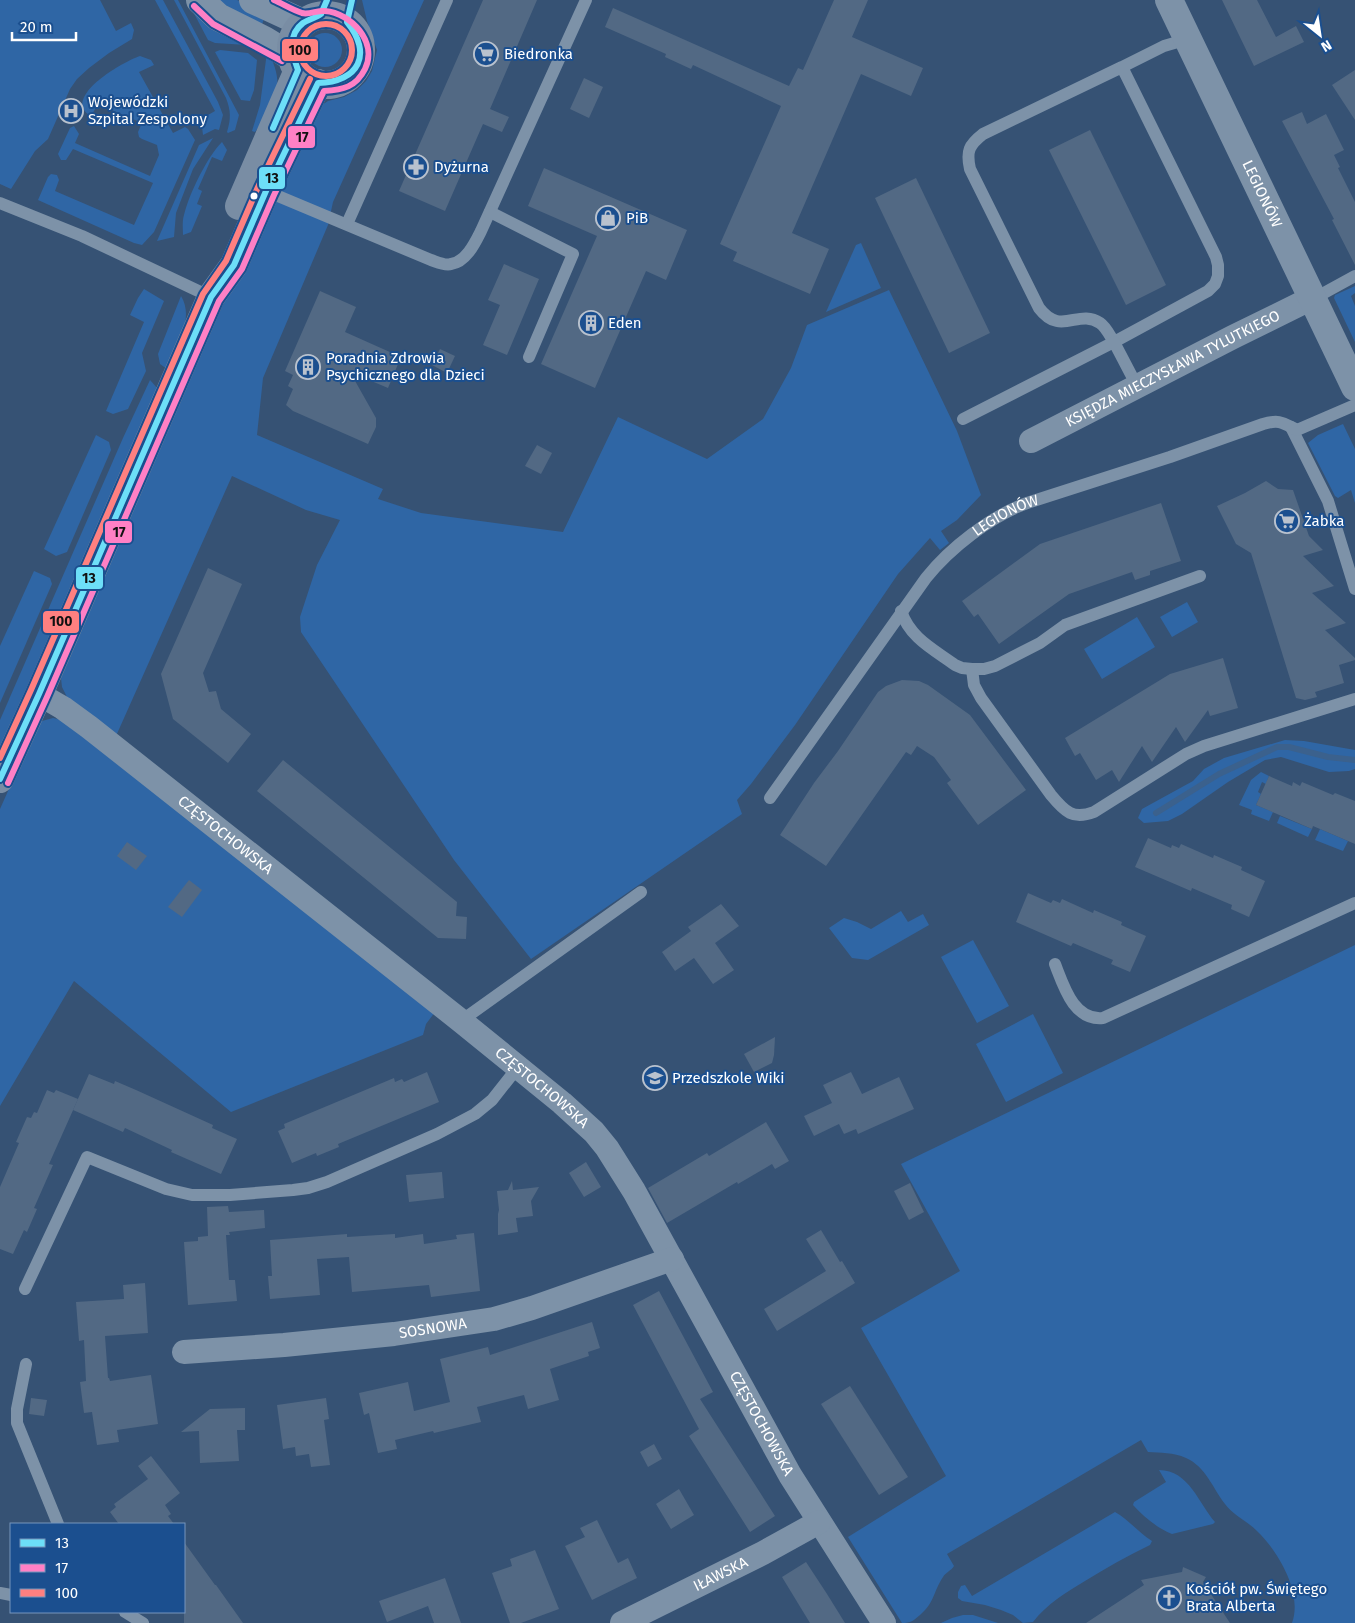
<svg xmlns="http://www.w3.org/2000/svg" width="1355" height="1623" font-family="'Fira Sans',sans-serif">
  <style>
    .green { fill: #2f66a5 }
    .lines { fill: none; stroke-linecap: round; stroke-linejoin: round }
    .stream { stroke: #3b618d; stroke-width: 6 }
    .building { fill: #526984 }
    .service { stroke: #7d92a8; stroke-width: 12 }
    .minor { stroke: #7d92a8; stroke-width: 24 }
    .tertiary { stroke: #7d92a8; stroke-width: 28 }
    .secondary { stroke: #798da4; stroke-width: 28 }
    .bus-1-casing { stroke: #1b4f8f; stroke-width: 10 }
    .bus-2-casing { stroke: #1b4f8f; stroke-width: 10 }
    .bus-3-casing { stroke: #1b4f8f; stroke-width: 10 }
    .bus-1 { stroke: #6ddff8; stroke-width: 6 }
    .bus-2 { stroke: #ff80c5; stroke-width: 6 }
    .bus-3 { stroke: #ff8080; stroke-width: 6 }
    .bus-dot { fill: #fff; stroke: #1b4f8f; stroke-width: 2 }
    .labels { text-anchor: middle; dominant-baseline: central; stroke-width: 4; stroke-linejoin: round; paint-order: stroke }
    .poi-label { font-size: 15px; fill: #fff; stroke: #1b4f8f; text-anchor: start }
    .street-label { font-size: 15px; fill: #fff; stroke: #1b4f8f }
    .line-badge { stroke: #1b4f8f; stroke-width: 2 }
    .pale-badge-label { font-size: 14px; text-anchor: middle; font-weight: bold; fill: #111 }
  </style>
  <rect width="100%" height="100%" fill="#365274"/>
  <g class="green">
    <polygon points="0,0 100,0 116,31 131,23 134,30 132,39 109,53 89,68 77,79 70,89 48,139 35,151 11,189 0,184"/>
    <polygon points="155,0 163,0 218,102 223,115 219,130 215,129 203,135 201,119 215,111"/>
    <path d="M174,0h4l61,115 -4,15 -7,3 -1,-1c4,-13 4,-21 -1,-34z"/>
    <polygon points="218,0 237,0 266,13 260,30"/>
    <path d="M362,0h62l-91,202 -5,23 -65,153 -6,57 126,54 -5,10 43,14 142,19 55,-115 89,42 56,-40 28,-51 16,-43 82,-35 68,141 24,64 -24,25 -16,11 8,12 -9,7 -10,-12 -32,36 -103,151 -44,59 -14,16 5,14 -211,145 -77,-99 -153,-228 -1,-15 17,-52 23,-45 -34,-10 -74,-34 -116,260 -48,-37 -6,-12 -1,-9c81,-191 162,-382 253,-568l14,-9 16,-4 13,-7 9,-9 6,-10 5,-21 -10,-29z"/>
    <polygon points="188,2 247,45 215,43 208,40"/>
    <circle cx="325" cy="50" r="17"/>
    <polygon points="220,50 248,53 257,60 254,90 250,101 241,100 215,52"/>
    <path d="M267,52c11,15 14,36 6,53 -4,10 -12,19 -18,27l-3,-1 8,-26z"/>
    <path d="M140,56l11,4 3,5 -15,7 34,61 12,-6 3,2 7,11 -41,92 -12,13 -8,-2 -96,-43 10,-23 3,-3 6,1 2,5 -4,11 79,34 19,-42 -80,-34 -7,11h-5l-3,-6 12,-26 4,-2 5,8 -4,9 75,33 9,-21 -2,-10 -15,-6 -3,-2 -1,-5 4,-9 -44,-19 -7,12c-4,-2 -6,-4 -8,-8 -6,-20 42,-47 57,-52z"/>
    <polygon points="213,138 193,169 176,213 174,237 157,241 199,145"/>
    <path d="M222,142l5,8 -5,11 -10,-4 -14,32 4,2 -5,13 5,2 -11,26 -8,3c0,-6 -1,-14 1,-20 5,-21 23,-58 38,-73z"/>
    <polygon points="861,243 881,288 826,312 856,245"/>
    <polygon points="1355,286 1355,293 1351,296 1355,306 1355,342 1334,298 1335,295"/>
    <polygon points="144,289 164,301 142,353 146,371 128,409 113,414 106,411 144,322 130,315 138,298"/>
    <path d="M181,296c14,23 -5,51 -14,73l-7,-5 -2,-10z"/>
    <polygon points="150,380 158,389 0,751 0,720 123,438"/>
    <polygon points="1343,424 1355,449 1355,503 1351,490 1338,498 1335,496 1308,443 1318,435"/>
    <polygon points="96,435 109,442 111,450 67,552 56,556 44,549"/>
    <polygon points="34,571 50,578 52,584 0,703 0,646"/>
    <polygon points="1187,602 1198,622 1172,637 1160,617"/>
    <polygon points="1137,617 1155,647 1102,679 1084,649"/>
    <polygon points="53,718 62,720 435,1012 426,1024 423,1035 231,1112 74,981 0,1106 0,809 37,726 42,721"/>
    <polygon points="1285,740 1304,741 1355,750 1355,769 1349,771 1329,772 1281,757 1265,760 1228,782 1182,814 1168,821 1144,823 1138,818 1142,809 1193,781 1204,769 1224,758"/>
    <polygon points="1261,772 1269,776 1266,784 1262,782 1258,792 1261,794 1256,805 1273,812 1269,821 1251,814 1252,810 1239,805 1251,780"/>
    <polygon points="1280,816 1312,829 1308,837 1277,823"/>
    <polygon points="1320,829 1348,841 1343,851 1315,840"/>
    <polygon points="901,911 908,922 923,914 929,925 868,960 852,958 829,928 844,918 857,922 871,929"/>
    <polygon points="973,940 1009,1006 977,1023 941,957"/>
    <path d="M1355,945v678h-63c11,-30 -14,-72 -35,-92 -10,-10 -24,-16 -32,-27 -13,-17 -19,-37 -39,-46 -13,-6 -25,-5 -38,-6l-7,-12 -194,114 7,12c-3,5 -8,6 -11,11 -10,15 -8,25 -23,38 -7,6 -9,8 -18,8l-54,-86 98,-61 -85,-148 99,-57 -59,-107z"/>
    <polygon points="1033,1014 1063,1073 1006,1102 976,1044"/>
    <path d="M1159,1470c30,0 40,34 56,52l-2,2 -41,10c-15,-6 -28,-17 -39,-29l1,-3 32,-20z"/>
    <path d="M1115,1512c14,8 24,21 37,29l-2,4c-23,11 -44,23 -65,36 -20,12 -38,23 -52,41l-10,1 -10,-8 -12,-5 -16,-5 -23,-4 -4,-3v-6l3,-6 4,-1 7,11z"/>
    <polygon points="963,1615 973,1615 998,1623 941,1623 952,1618"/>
  </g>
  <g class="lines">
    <polyline class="stream" points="1156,813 1219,774 1277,747 1289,747 1328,757 1355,760"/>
  </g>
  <g class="building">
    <polygon points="483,0 537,0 490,109 509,117 502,132 483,124 445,211 399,191"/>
    <polygon points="834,0 868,0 852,37 923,68 911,96 861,74 792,233 829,249 810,294 733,261 737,252 720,244 781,106 693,65 691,69 665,57 666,54 605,27 613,8 789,86 798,68 803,70"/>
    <polygon points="1222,0 1257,0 1276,37 1296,26 1304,42 1254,66"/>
    <polygon points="1355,70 1355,120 1332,85"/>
    <polygon points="584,78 603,87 589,118 570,109"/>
    <polygon points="1302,112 1307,124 1326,114 1344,150 1334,155 1340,167 1338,168 1355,202 1355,265 1332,220 1334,219 1282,121"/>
    <polygon points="1090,130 1166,285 1126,305 1049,150"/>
    <polygon points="544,168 687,230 666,280 646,271 595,388 541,364 597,236 528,206"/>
    <polygon points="916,178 990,333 949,353 875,198"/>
    <polygon points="504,264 539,279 507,355 483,345 500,305 488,300"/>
    <polygon points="320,291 356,307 345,332 401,357 388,388 350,372 376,418 376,427 368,444 293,411 286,405 293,389 288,386 293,375 285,371"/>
    <polygon points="440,349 455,356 447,373 432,365"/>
    <polygon points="537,445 552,453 541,474 525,466"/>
    <polygon points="1266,481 1278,489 1293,490 1309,536 1323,550 1303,556 1334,586 1312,593 1346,623 1325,630 1355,658 1355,660 1339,665 1344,683 1315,692 1317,697 1305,700 1296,698 1251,553 1236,544 1217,506 1245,493"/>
    <polygon points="1161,503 1181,561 1150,571 1150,575 1135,580 1132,572 1069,594 999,644 978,614 974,617 962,601 1040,544"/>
    <polygon points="208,568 242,584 203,673 209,692 216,691 221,709 251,734 228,763 173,719 161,674"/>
    <polygon points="1223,658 1238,708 1210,716 1208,710 1185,742 1176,727 1152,762 1142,746 1119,782 1112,770 1096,780 1080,753 1075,756 1065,738 1170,674"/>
    <polygon points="902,680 919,681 928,685 970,715 1026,790 978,825 947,783 951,780 934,757 917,746 911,755 906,752 826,866 780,835 814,783 838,751 878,692 886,686"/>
    <polygon points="283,760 457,902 456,916 467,917 466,939 438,938 257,791"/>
    <polygon points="1269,776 1292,786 1293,782 1300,786 1302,782 1333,795 1335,793 1355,801 1355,844 1313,826 1312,829 1256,805"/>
    <polygon points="1148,838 1171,848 1172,845 1179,848 1181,844 1213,858 1214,855 1242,867 1241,870 1265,881 1249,917 1231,909 1232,905 1192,888 1191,891 1135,867"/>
    <polygon points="127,842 147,856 136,870 117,856"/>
    <polygon points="189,880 202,890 182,917 168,907"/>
    <polygon points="1028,893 1051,903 1053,900 1060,903 1062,899 1093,913 1094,910 1122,922 1121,925 1146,936 1130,972 1111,964 1113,960 1073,943 1071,946 1016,922"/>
    <polygon points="721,904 739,926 715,943 734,970 713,984 694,958 675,971 662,952 691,931 688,927"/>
    <polygon points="775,1037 774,1055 772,1063 754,1072 744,1054"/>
    <polygon points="427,1072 439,1102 338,1144 339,1147 317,1156 316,1153 292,1163 278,1131 285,1128 284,1124 394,1078 395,1082 402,1079 404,1082"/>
    <polygon points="851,1072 862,1094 899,1077 914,1109 858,1134 856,1129 844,1134 839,1124 814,1136 804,1116 832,1103 823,1085"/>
    <polygon points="89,1074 114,1084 115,1081 136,1090 213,1125 212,1128 237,1139 221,1174 171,1152 172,1150 125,1128 123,1132 73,1110"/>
    <polygon points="47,1090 54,1093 56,1090 78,1099 49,1164 53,1165 34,1208 37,1209 27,1232 24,1230 13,1254 0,1249 0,1187 19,1143 16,1142 27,1117 31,1118 34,1112 37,1113"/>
    <polygon points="766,1122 789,1161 775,1169 772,1164 738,1184 737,1182 667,1223 648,1188 707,1153 709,1156"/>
    <polygon points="586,1162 601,1187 584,1197 569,1173"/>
    <polygon points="442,1172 444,1198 409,1202 406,1175"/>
    <polygon points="512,1181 513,1190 539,1187 531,1201 533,1216 516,1218 518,1232 498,1235 498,1214 499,1210 497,1191 508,1190"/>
    <polygon points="910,1183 924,1212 909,1220 894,1191"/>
    <polygon points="228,1206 229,1212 264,1210 265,1228 229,1232 230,1235 226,1235 229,1280 235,1280 237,1301 188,1305 184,1242 198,1241 198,1237 208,1236 207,1207"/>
    <polygon points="821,1230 840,1262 842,1261 855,1283 777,1331 764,1309 826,1271 806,1239"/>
    <polygon points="474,1233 480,1291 431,1297 429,1285 352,1292 349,1257 317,1259 320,1295 270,1299 268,1276 272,1276 270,1240 347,1234 347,1237 395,1234 395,1238 423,1234 424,1244 457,1239 456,1235"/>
    <polygon points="145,1283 148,1333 105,1336 108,1378 109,1378 110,1381 151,1375 158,1424 117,1430 119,1442 97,1445 92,1412 84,1413 80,1382 86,1381 84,1340 79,1341 76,1302 124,1299 123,1285"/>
    <polygon points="659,1291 713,1392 700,1399 775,1516 750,1532 689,1436 699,1429 633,1305"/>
    <polygon points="592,1322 600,1348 588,1352 589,1356 550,1369 559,1400 528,1409 524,1395 477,1407 481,1422 434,1433 433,1431 395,1440 397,1449 378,1453 369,1413 364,1415 359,1393 408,1382 414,1411 450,1402 440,1359 488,1347 490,1355"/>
    <polygon points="850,1386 908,1477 879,1495 821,1404"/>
    <polygon points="31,1398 47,1400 44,1416 29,1414"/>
    <polygon points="326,1398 329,1419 324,1420 330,1465 311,1467 309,1454 296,1456 295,1447 283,1449 277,1405"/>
    <polygon points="245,1408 245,1430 237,1430 239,1461 200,1463 199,1431 181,1432 210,1409"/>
    <polygon points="654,1444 662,1459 648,1467 640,1452"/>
    <polygon points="151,1456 180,1493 165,1505 171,1514 168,1516 174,1524 119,1524 110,1512 116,1507 114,1504 148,1479 138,1466"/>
    <polygon points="679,1489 694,1515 671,1529 656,1504"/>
    <polygon points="597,1520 618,1563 628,1558 637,1578 592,1600 565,1546 585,1537 580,1528"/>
    <polygon points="184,1542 215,1585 216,1585 243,1623 184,1623"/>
    <polygon points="535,1550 559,1609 521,1623 510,1623 492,1573 512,1566 510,1559"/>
    <polygon points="806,1562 827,1594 845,1623 810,1623 782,1577"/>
    <polygon points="1183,1567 1206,1577 1203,1582 1230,1623 1086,1623 1144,1585 1141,1580 1182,1572"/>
    <polygon points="445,1578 461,1623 434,1623 428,1606 387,1622 379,1601"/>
  </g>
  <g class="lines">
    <g class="service">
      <path d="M1122,67l-139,67c-14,11 -17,17 -13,35l69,139c22,29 39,0 61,15 6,4 10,13 14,19l94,-51 7,-7 3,-8v-11l-2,-8 -94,-190 42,-21 24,-7"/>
      <path d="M266,191l165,69c6,2 14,6 20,4 15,-2 24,-21 30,-33l105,-231"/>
      <polyline points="0,203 82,236 211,297"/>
      <polyline points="490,212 573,254 529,357"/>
      <polyline points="347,224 447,0"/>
      <polyline points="1313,299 1355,276"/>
      <polyline points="963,419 1114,342 1137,386"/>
      <polyline points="1291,427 1328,501 1355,589"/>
      <path d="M901,611c9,27 32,38 54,54l7,3 10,1h12l11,-3 45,-23 25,-18 135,-49"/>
      <path d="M972,669l2,16 7,13 70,97c14,17 22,25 43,17l92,-58 18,-8 151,-47"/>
      <path id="s1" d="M770,798l156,-220c24,-30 65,-62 101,-75l143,-46 93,-33c17,-5 20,-1 34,6l58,-25"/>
      <path d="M1055,964c9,23 19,57 48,54l252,-115"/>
      <polyline points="461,1021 641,892"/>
      <polyline points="25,1289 87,1157 166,1189 192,1195 230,1195 293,1190 308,1188 327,1182 437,1134 475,1114 492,1100 518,1067"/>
      <polyline points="26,1364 17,1409 17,1423 58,1524"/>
      <polyline points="0,1593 11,1595"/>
      <polyline points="125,1612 143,1623"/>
    </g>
    <g class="minor">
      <path id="s2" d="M1031,441l202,-104 67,-33 13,-5"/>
      <path id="s3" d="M39,694l24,14 26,19 372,294 101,82 32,29 13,16 27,43 156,284 94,148"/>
      <path id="s4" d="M184,1352l100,-7 110,-11 100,-15 38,-11 140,-49"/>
      <path id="s5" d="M622,1623l141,-70 56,-31"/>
    </g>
    <g class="tertiary">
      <polyline points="200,0 218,17 264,40 292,57"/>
      <polyline points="253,0 303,23"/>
      <path id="s6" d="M1169,0l186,387"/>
    </g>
    <g class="secondary">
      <circle cx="326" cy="50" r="35"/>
      <polyline points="239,206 298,70"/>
      <polyline points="0,779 39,694 211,297 234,265 266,191 318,83"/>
    </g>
    <defs>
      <g id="bus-1">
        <path d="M273,128l25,-58c-6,-16 -11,-35 5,-47 6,-4 13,-5 18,-9l6,-14"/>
        <path d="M0,779l39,-85 172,-397 23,-32 32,-74 52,-108c41,-1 55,-29 29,-61l5,-22"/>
      </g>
      <g id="bus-2">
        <polyline points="194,6 213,24 282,61"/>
        <path d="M8,783l39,-86 172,-396 23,-32 32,-74 50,-104c19,-1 32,-4 41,-22 13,-27 -14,-56 -40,-58 -7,-1 -16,4 -23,2 -9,-3 -19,-9 -28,-13"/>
      </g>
      <g id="bus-3">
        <circle cx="326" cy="50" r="26"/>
        <polyline points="0,758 31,690 203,294 226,261 258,187 310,79"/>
      </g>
    </defs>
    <use href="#bus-1" class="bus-1-casing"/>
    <use href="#bus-2" class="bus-2-casing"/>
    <use href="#bus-3" class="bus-3-casing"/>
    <use href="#bus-1" class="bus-1"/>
    <use href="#bus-2" class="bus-2"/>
    <use href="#bus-3" class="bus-3"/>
  </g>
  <defs>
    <symbol id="supermarket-ring" viewBox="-11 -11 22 22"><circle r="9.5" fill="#1b4f8f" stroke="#b9c2ce" stroke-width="1.5"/><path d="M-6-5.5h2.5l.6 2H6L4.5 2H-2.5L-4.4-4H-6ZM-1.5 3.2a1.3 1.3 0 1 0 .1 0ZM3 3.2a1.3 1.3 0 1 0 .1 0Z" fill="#b9c2ce"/></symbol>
    <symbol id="hospital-ring" viewBox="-11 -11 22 22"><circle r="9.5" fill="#1b4f8f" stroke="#b9c2ce" stroke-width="1.5"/><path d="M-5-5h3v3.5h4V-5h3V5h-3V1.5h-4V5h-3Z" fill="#b9c2ce"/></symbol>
    <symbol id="pharmacy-ring" viewBox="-11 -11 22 22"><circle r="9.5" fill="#1b4f8f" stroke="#b9c2ce" stroke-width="1.5"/><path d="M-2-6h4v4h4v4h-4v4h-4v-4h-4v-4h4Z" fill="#b9c2ce"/></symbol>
    <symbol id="shop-ring" viewBox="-11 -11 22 22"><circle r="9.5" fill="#1b4f8f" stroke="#b9c2ce" stroke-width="1.5"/><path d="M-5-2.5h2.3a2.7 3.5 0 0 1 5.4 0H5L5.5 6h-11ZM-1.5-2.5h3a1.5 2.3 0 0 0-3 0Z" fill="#b9c2ce"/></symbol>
    <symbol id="building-ring" viewBox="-11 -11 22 22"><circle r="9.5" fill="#1b4f8f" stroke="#b9c2ce" stroke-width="1.5"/><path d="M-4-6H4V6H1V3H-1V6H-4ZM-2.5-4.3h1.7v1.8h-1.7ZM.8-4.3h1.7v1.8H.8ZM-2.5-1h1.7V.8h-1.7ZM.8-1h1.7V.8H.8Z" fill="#b9c2ce"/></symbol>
    <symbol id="school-ring" viewBox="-11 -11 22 22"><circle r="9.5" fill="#1b4f8f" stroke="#b9c2ce" stroke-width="1.5"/><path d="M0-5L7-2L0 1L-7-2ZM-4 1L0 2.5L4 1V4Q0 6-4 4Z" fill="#b9c2ce"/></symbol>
    <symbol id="church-ring" viewBox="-11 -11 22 22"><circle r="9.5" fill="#1b4f8f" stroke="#b9c2ce" stroke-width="1.5"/><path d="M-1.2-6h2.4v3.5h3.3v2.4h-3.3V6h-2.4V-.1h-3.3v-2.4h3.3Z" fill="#b9c2ce"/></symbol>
  </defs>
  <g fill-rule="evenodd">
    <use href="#supermarket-ring" x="472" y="40" width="28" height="28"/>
    <use href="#hospital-ring" x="57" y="97" width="28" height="28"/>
    <use href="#pharmacy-ring" x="402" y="153" width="28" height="28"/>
    <use href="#shop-ring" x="594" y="204" width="28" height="28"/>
    <use href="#building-ring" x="577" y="309" width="28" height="28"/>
    <use href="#building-ring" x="294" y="353" width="28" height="28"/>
    <use href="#supermarket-ring" x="1273" y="507" width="28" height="28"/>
    <use href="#school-ring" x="641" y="1064" width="28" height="28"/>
    <use href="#church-ring" x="1155" y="1584" width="28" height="28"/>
  </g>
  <circle class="bus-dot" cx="254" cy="196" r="4.5"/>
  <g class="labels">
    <g class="poi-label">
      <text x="504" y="54">Biedronka</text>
      <text x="88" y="102">Wojewódzki<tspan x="88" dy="17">Szpital Zespolony</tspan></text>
      <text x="434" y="167">Dyżurna</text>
      <text x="626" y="218">PiB</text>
      <text x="608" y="323">Eden</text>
      <text x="326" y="358">Poradnia Zdrowia<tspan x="326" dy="17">Psychicznego dla Dzieci</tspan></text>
      <text x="1304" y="521">Żabka</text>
      <text x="672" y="1078">Przedszkole Wiki</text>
      <text x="1186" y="1589">Kościół pw. Świętego<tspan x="1186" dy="17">Brata Alberta</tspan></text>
    </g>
    <g class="street-label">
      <text stroke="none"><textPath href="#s6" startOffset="215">LEGIONÓW</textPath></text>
      <text stroke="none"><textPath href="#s2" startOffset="159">KSIĘDZA MIECZYSŁAWA TYLUTKIEGO</textPath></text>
      <text stroke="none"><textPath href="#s1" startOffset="372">LEGIONÓW</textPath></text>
      <text stroke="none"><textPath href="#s3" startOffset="234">CZĘSTOCHOWSKA</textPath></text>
      <text stroke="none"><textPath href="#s3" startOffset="639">CZĘSTOCHOWSKA</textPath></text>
      <text stroke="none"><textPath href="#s4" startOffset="250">SOSNOWA</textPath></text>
      <text stroke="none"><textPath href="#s3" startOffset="1044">CZĘSTOCHOWSKA</textPath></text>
      <text stroke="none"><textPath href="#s5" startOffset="110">IŁAWSKA</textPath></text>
    </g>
  </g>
  <g class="line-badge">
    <rect x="281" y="38" width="38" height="24" rx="5" fill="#ff8080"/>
    <rect x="287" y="125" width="29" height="24" rx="5" fill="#ff80c5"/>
    <rect x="258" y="166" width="28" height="24" rx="5" fill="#6ddff8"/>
    <rect x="104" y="520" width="29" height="24" rx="5" fill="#ff80c5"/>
    <rect x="75" y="566" width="29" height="24" rx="5" fill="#6ddff8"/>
    <rect x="42" y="610" width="38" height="24" rx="5" fill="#ff8080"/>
  </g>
  <g class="pale-badge-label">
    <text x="300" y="55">100</text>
    <text x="302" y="142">17</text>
    <text x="272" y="183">13</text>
    <text x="119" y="537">17</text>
    <text x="89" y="583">13</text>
    <text x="61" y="626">100</text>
  </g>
  <rect x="10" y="1523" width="175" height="90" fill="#1b4f8f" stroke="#7695bc"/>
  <rect x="20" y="1539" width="25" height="8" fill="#6ddff8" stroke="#7695bc"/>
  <text x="55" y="1548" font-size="15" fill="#ffffff">13</text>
  <rect x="20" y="1564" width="25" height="8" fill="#ff80c5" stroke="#7695bc"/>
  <text x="55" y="1573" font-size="15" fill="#ffffff">17</text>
  <rect x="20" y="1589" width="25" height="8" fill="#ff8080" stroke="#7695bc"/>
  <text x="55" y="1598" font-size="15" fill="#ffffff">100</text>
  <g transform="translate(1320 35) rotate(150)" stroke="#1b4f8f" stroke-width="4" paint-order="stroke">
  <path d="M0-4L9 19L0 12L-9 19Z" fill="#ffffff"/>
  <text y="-8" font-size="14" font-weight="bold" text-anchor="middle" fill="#ffffff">N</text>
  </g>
  <path d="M12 32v8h64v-8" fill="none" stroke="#ffffff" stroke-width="2.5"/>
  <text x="20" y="32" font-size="15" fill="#ffffff" stroke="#1b4f8f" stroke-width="4" paint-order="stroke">20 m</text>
</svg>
